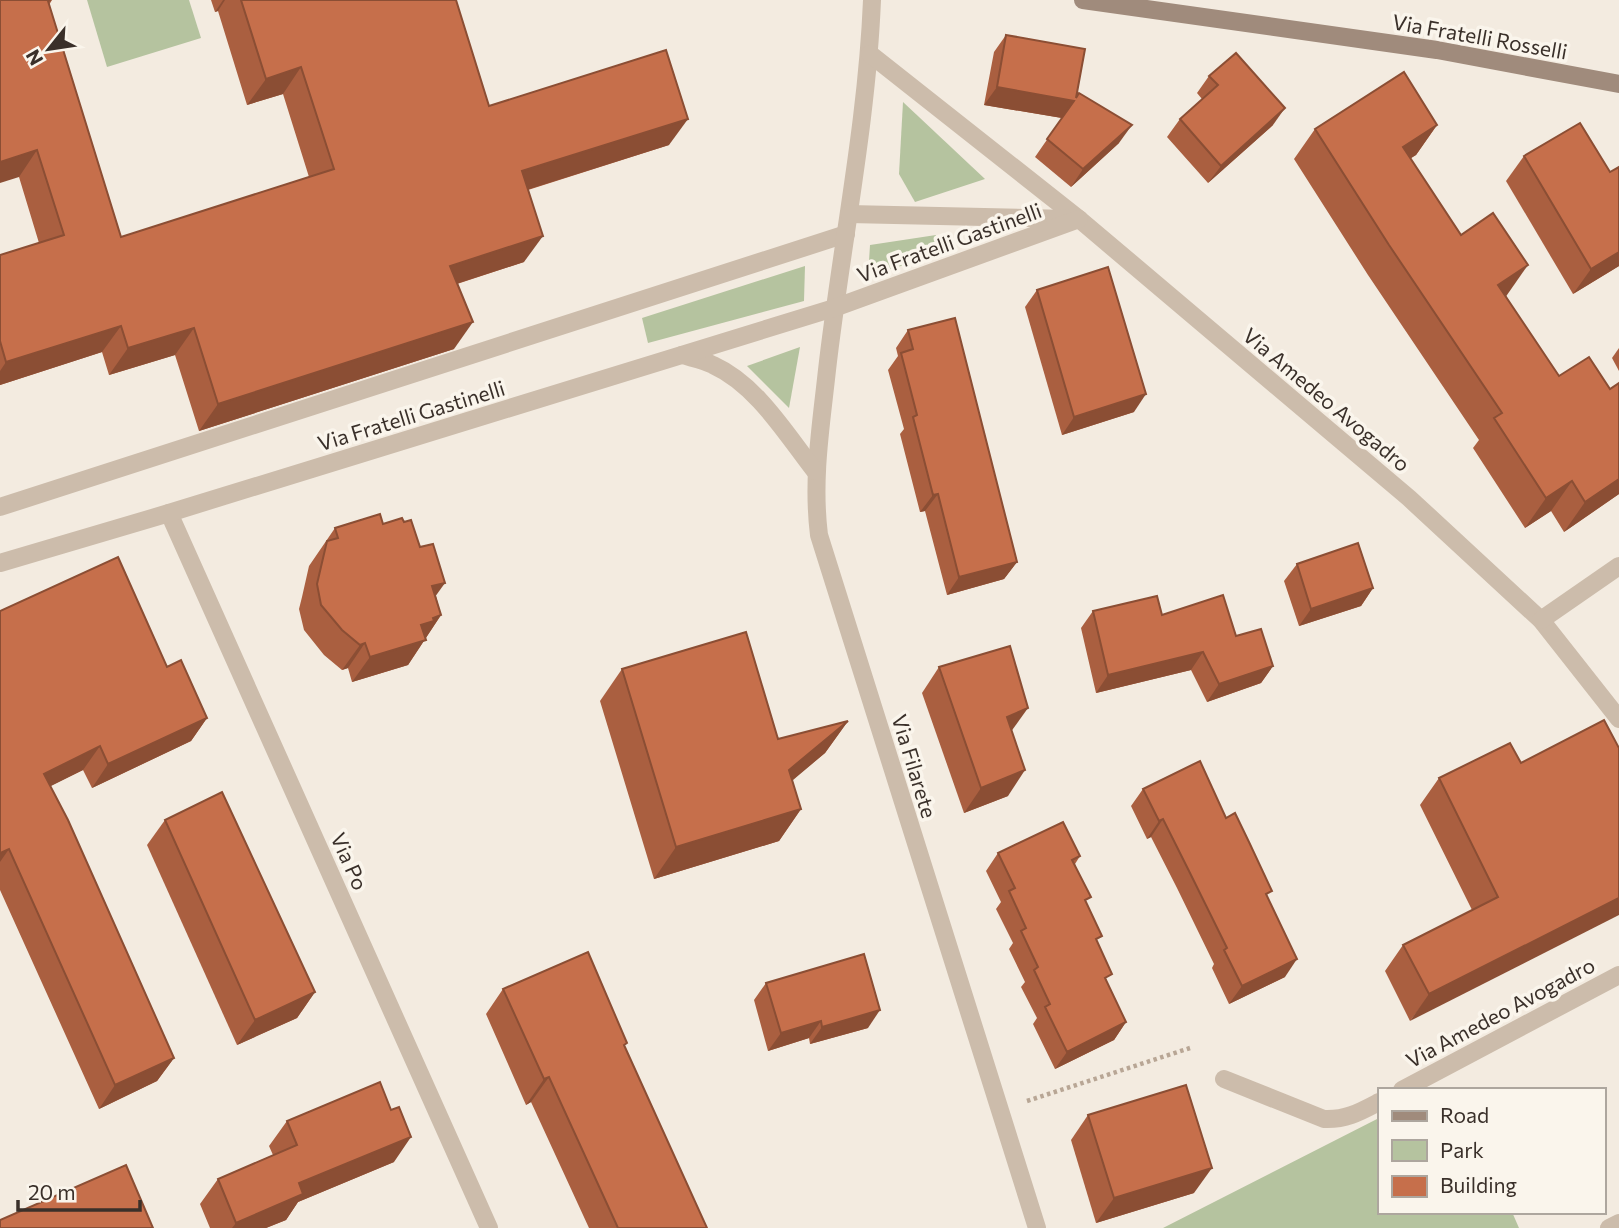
<svg xmlns="http://www.w3.org/2000/svg" width="1619" height="1228" font-family="Commissioner,sans-serif">
  <style>
    .green { fill: #b5c39f }
    .lines { fill: none; stroke-linecap: round; stroke-linejoin: round }
    .path { stroke: #b8a695; stroke-width: 4.5; stroke-dasharray: 3.5 3.5; stroke-linecap: butt }
    .lane { stroke: #ccbcab; stroke-width: 18 }
    .street { stroke: #ccbcab; stroke-width: 18 }
    .secondary { stroke: #a08b7c; stroke-width: 18 }
    .wall { fill: #aa5f40 }
    .shaded-wall { fill: #8b4e34 }
    .building { fill: #c66f4b; stroke: #8b4e34; stroke-width: 2 }
    .labels { text-anchor: middle; dominant-baseline: central; stroke-width: 7; stroke-linejoin: round; paint-order: stroke }
    .street-label { font-size: 21px; fill: #3a302a; stroke: #faf5ec }
  </style>
  <rect width="100%" height="100%" fill="#f3ebe0"/>
  <g class="green">
    <polygon points="87,0 189,0 201,38 107,67"/>
    <polygon points="903,102 985,179 915,202 899,174"/>
    <polygon points="936,235 937,255 868,276 870,245"/>
    <polygon points="805,266 804,301 648,343 642,318"/>
    <polygon points="800,347 789,408 747,366"/>
    <polygon points="1379,1118 1379,1212 1512,1212 1519,1228 1163,1228"/>
  </g>
  <g class="lines">
    <polyline class="path" points="1027,1101 1190,1048"/>
    <polyline class="lane" points="0,507 846,234"/>
    <g class="street">
      <path d="M872,0c-5,124 -31,247 -45,370 -6,56 -15,109 -8,165l218,693"/>
      <polyline points="870,54 1079,219 1409,498 1541,620 1619,719"/>
      <polyline points="849,214 1069,219"/>
      <path d="M682,355c10,3 22,5 31,10 44,20 73,69 102,106"/>
      <polyline points="169,513 489,1228"/>
      <polyline points="0,563 169,513 834,308 1079,219"/>
      <polyline points="1541,620 1619,566"/>
      <path d="M1224,1079l100,40c22,1 36,-7 55,-17"/>
      <polyline points="1402,1090 1619,975"/>
      <polyline points="1609,1228 1619,1223"/>
    </g>
    <polyline class="secondary" points="1083,0 1437,50 1619,84"/>
  </g>
  <g class="wall">
    <polygon points="0,0 52,0 49,5 121,237 309,177 283,94 247,105 218,11 215,12 211,0 456,0 489,106 669,145 528,190 524,262 457,284 454,349 199,431 175,355 109,375 102,352 0,385 0,255 39,243 19,177"/>
    <polygon points="1006,35 1076,98 1119,143 1071,187 1035,157 1062,118 984,105 994,52"/>
    <polygon points="1209,76 1273,125 1208,183 1167,137 1180,119 1202,99 1197,93"/>
    <polygon points="1437,125 1416,155 1410,158 1461,235 1507,295 1506,296 1619,494 1564,532 1551,511 1525,528 1473,448 1479,440 1368,275 1294,159 1315,129"/>
    <polygon points="1524,156 1619,266 1573,294 1506,181"/>
    <polygon points="1037,290 1134,412 1062,435 1025,307"/>
    <polygon points="908,330 1017,562 1004,579 947,595 925,511 920,512 900,434 904,429 888,370 898,356 896,348"/>
    <polygon points="1619,348 1619,371 1612,358"/>
    <polygon points="383,524 436,596 441,615 408,665 352,682 348,668 342,670 324,655 304,630 299,609 302,597 309,566 335,528"/>
    <polygon points="1297,564 1373,588 1361,606 1299,626 1284,581"/>
    <polygon points="0,611 167,667 207,718 191,741 92,788 83,770 50,786 174,1058 157,1081 99,1109 0,890"/>
    <polygon points="1093,611 1162,615 1236,636 1273,666 1261,683 1207,702 1191,670 1096,693 1081,628"/>
    <polygon points="939,667 1012,730 1008,796 964,813 922,693"/>
    <polygon points="622,669 778,739 848,721 825,753 792,780 801,809 779,841 654,879 600,701"/>
    <polygon points="1619,748 1410,1021 1385,971 1403,945 1472,910 1420,805 1439,778 1521,763"/>
    <polygon points="1143,789 1226,818 1267,898 1285,977 1229,1004 1212,968 1214,964 1177,888 1151,837 1147,839 1131,806"/>
    <polygon points="165,820 315,992 297,1018 237,1045 147,845"/>
    <polygon points="998,853 1080,856 1075,864 1097,943 1107,982 1126,1022 1114,1040 1055,1069 1033,1024 1037,1018 1021,987 1025,982 1009,949 1013,943 996,909 1001,902 986,871"/>
    <polygon points="766,983 868,1028 810,1044 809,1038 768,1051 754,1000"/>
    <polygon points="503,989 625,1047 707,1228 589,1228 531,1102 526,1105 486,1014"/>
    <polygon points="1088,1115 1194,1193 1096,1223 1071,1140"/>
    <polygon points="287,1121 394,1162 298,1202 286,1220 266,1228 210,1228 200,1204 218,1179 273,1155 269,1146"/>
  </g>
  <g class="shaded-wall">
    <polygon points="223,0 225,0 218,11 215,12"/>
    <polygon points="301,67 283,94 247,105 266,79"/>
    <polygon points="997,87 1074,101 1062,118 984,105"/>
    <polygon points="1285,108 1273,125 1208,183 1221,166"/>
    <polygon points="688,119 669,145 504,197 522,171"/>
    <polygon points="1132,125 1119,143 1071,187 1083,169"/>
    <polygon points="1437,125 1416,155 1382,177 1403,147"/>
    <polygon points="37,150 19,177 0,183 0,162"/>
    <polygon points="543,236 524,262 431,292 450,266"/>
    <polygon points="1619,252 1619,266 1573,294 1591,269"/>
    <polygon points="1528,265 1507,295 1477,315 1498,285"/>
    <polygon points="473,322 454,349 199,431 218,404"/>
    <polygon points="121,326 102,352 0,385 0,371 6,362"/>
    <polygon points="194,328 175,355 109,375 128,348"/>
    <polygon points="1146,394 1134,412 1062,435 1074,417"/>
    <polygon points="1619,479 1619,494 1564,532 1585,502"/>
    <polygon points="1572,481 1551,511 1525,528 1546,498"/>
    <polygon points="938,494 925,511 920,512 933,495"/>
    <polygon points="1017,562 1004,579 947,595 959,577"/>
    <polygon points="445,583 427,608 432,586"/>
    <polygon points="1373,588 1361,606 1299,626 1311,609"/>
    <polygon points="441,615 408,665 352,682 370,657 433,618"/>
    <polygon points="365,643 348,668 342,670 360,645"/>
    <polygon points="1203,652 1191,670 1096,693 1108,675"/>
    <polygon points="1273,666 1261,683 1207,702 1219,684"/>
    <polygon points="1028,708 1010,733 1007,717"/>
    <polygon points="207,718 191,741 92,788 108,764"/>
    <polygon points="848,721 825,753 767,802 789,770"/>
    <polygon points="100,746 83,770 27,798 44,774"/>
    <polygon points="1025,770 1008,796 964,813 981,788"/>
    <polygon points="801,809 779,841 654,879 676,847"/>
    <polygon points="1163,819 1151,837 1147,839 1159,821"/>
    <polygon points="9,849 0,862 0,853"/>
    <polygon points="1619,898 1619,915 1410,1021 1429,994"/>
    <polygon points="1297,959 1285,977 1229,1004 1242,986"/>
    <polygon points="315,992 297,1018 237,1045 255,1020"/>
    <polygon points="880,1010 868,1028 810,1044 822,1027"/>
    <polygon points="821,1021 809,1038 768,1051 781,1033"/>
    <polygon points="1126,1022 1114,1040 1055,1069 1067,1052"/>
    <polygon points="174,1058 157,1081 99,1109 115,1085"/>
    <polygon points="549,1077 531,1102 526,1105 544,1079"/>
    <polygon points="411,1137 394,1162 298,1202 286,1220 266,1228 232,1228 236,1223 299,1183"/>
    <polygon points="1212,1168 1194,1193 1096,1223 1114,1198"/>
  </g>
  <g class="building">
    <polygon points="0,0 51,0 48,1 121,237 334,169 301,67 266,79 241,0 456,0 489,106 666,50 688,119 522,171 543,236 450,266 473,322 218,404 194,328 128,348 121,326 6,362 0,341 0,255 64,235 37,150 0,162"/>
    <polygon points="1006,35 1085,49 1076,98 1079,93 1132,125 1083,169 1047,139 1074,101 997,87"/>
    <polygon points="1236,53 1285,108 1221,166 1180,119 1218,85 1209,76"/>
    <polygon points="1404,72 1437,125 1403,147 1461,235 1493,213 1528,265 1498,285 1559,376 1589,357 1610,389 1619,383 1619,479 1585,502 1572,481 1546,498 1494,418 1502,413 1389,245 1315,129"/>
    <polygon points="1580,123 1610,172 1619,167 1619,252 1591,269 1524,156"/>
    <polygon points="1108,267 1146,394 1074,417 1037,290"/>
    <polygon points="955,318 1017,562 959,577 938,494 933,495 913,417 917,415 901,353 913,349 908,330"/>
    <polygon points="380,514 383,524 402,518 404,522 411,520 420,547 433,544 445,583 432,586 441,615 433,618 434,621 421,625 426,640 370,657 365,643 360,645 342,630 321,605 317,584 327,541 338,538 335,528"/>
    <polygon points="1358,543 1373,588 1311,609 1297,564"/>
    <polygon points="118,557 167,667 181,660 207,718 108,764 100,746 44,774 68,820 174,1058 115,1085 9,849 0,853 0,611"/>
    <polygon points="1223,595 1236,636 1261,629 1273,666 1219,684 1203,652 1108,675 1093,611 1157,596 1162,615"/>
    <polygon points="746,632 778,739 848,721 789,770 801,809 676,847 622,669"/>
    <polygon points="1010,646 1028,708 1007,717 1025,770 981,788 939,667"/>
    <polygon points="1604,720 1619,748 1619,898 1429,994 1403,945 1498,897 1439,778 1510,743 1521,763"/>
    <polygon points="1200,761 1226,818 1235,813 1249,842 1272,891 1266,894 1297,959 1242,986 1224,950 1227,948 1189,871 1163,819 1159,821 1143,789"/>
    <polygon points="222,792 315,992 255,1020 165,820"/>
    <polygon points="1063,822 1080,856 1072,860 1091,897 1085,900 1102,936 1096,939 1112,974 1105,978 1126,1022 1067,1052 1045,1007 1050,1004 1034,970 1038,967 1021,931 1026,928 1009,891 1015,888 998,853"/>
    <polygon points="588,952 627,1043 624,1045 707,1228 618,1228 549,1077 544,1079 503,989"/>
    <polygon points="864,954 880,1010 822,1027 821,1021 781,1033 766,983"/>
    <polygon points="380,1082 391,1110 399,1107 411,1137 299,1183 303,1194 236,1223 218,1179 297,1145 287,1121"/>
    <polygon points="1186,1085 1212,1168 1114,1198 1088,1115"/>
    <polygon points="126,1165 153,1228 0,1228 0,1220"/>
  </g>
  <g class="labels">
    <g class="street-label">
      <text transform="translate(1480 36) rotate(10)">Via Fratelli Rosselli</text>
      <text transform="translate(949 242) rotate(-20)">Via Fratelli Gastinelli</text>
      <text transform="translate(1327 399) rotate(40)">Via Amedeo Avogadro</text>
      <text transform="translate(411 415) rotate(-17)">Via Fratelli Gastinelli</text>
      <text transform="translate(915 766) rotate(73)">Via Filarete</text>
      <text transform="translate(350 861) rotate(66)">Via Po</text>
      <text transform="translate(1500 1012) rotate(-28)">Via Amedeo Avogadro</text>
    </g>
  </g>
  <rect x="1378" y="1088" width="228" height="126" fill="#faf5ec" stroke="#ada69e" stroke-width="2"/>
  <rect x="1392" y="1111" width="35" height="10" fill="#a08b7c" stroke="#ada69e" stroke-width="2"/>
  <text x="1440" y="1123" font-size="21" fill="#3a302a">Road</text>
  <rect x="1392" y="1140" width="35" height="21" fill="#b5c39f" stroke="#ada69e" stroke-width="2"/>
  <text x="1440" y="1158" font-size="21" fill="#3a302a">Park</text>
  <rect x="1392" y="1176" width="35" height="21" fill="#c66f4b" stroke="#ada69e" stroke-width="2"/>
  <text x="1440" y="1193" font-size="21" fill="#3a302a">Building</text>
  <g transform="translate(49 49) rotate(240)" stroke="#faf5ec" stroke-width="5" paint-order="stroke">
  <path d="M0-5L12 26L0 18L-12 26Z" fill="#3a302a"/>
  <text y="-10" font-size="19" font-weight="bold" text-anchor="middle" fill="#3a302a">N</text>
  </g>
  <path d="M18 1200v10h122v-10" fill="none" stroke="#3a302a" stroke-width="3.5"/>
  <text x="28" y="1200" font-size="21" fill="#3a302a" stroke="#faf5ec" stroke-width="5" paint-order="stroke">20 m</text>
</svg>
